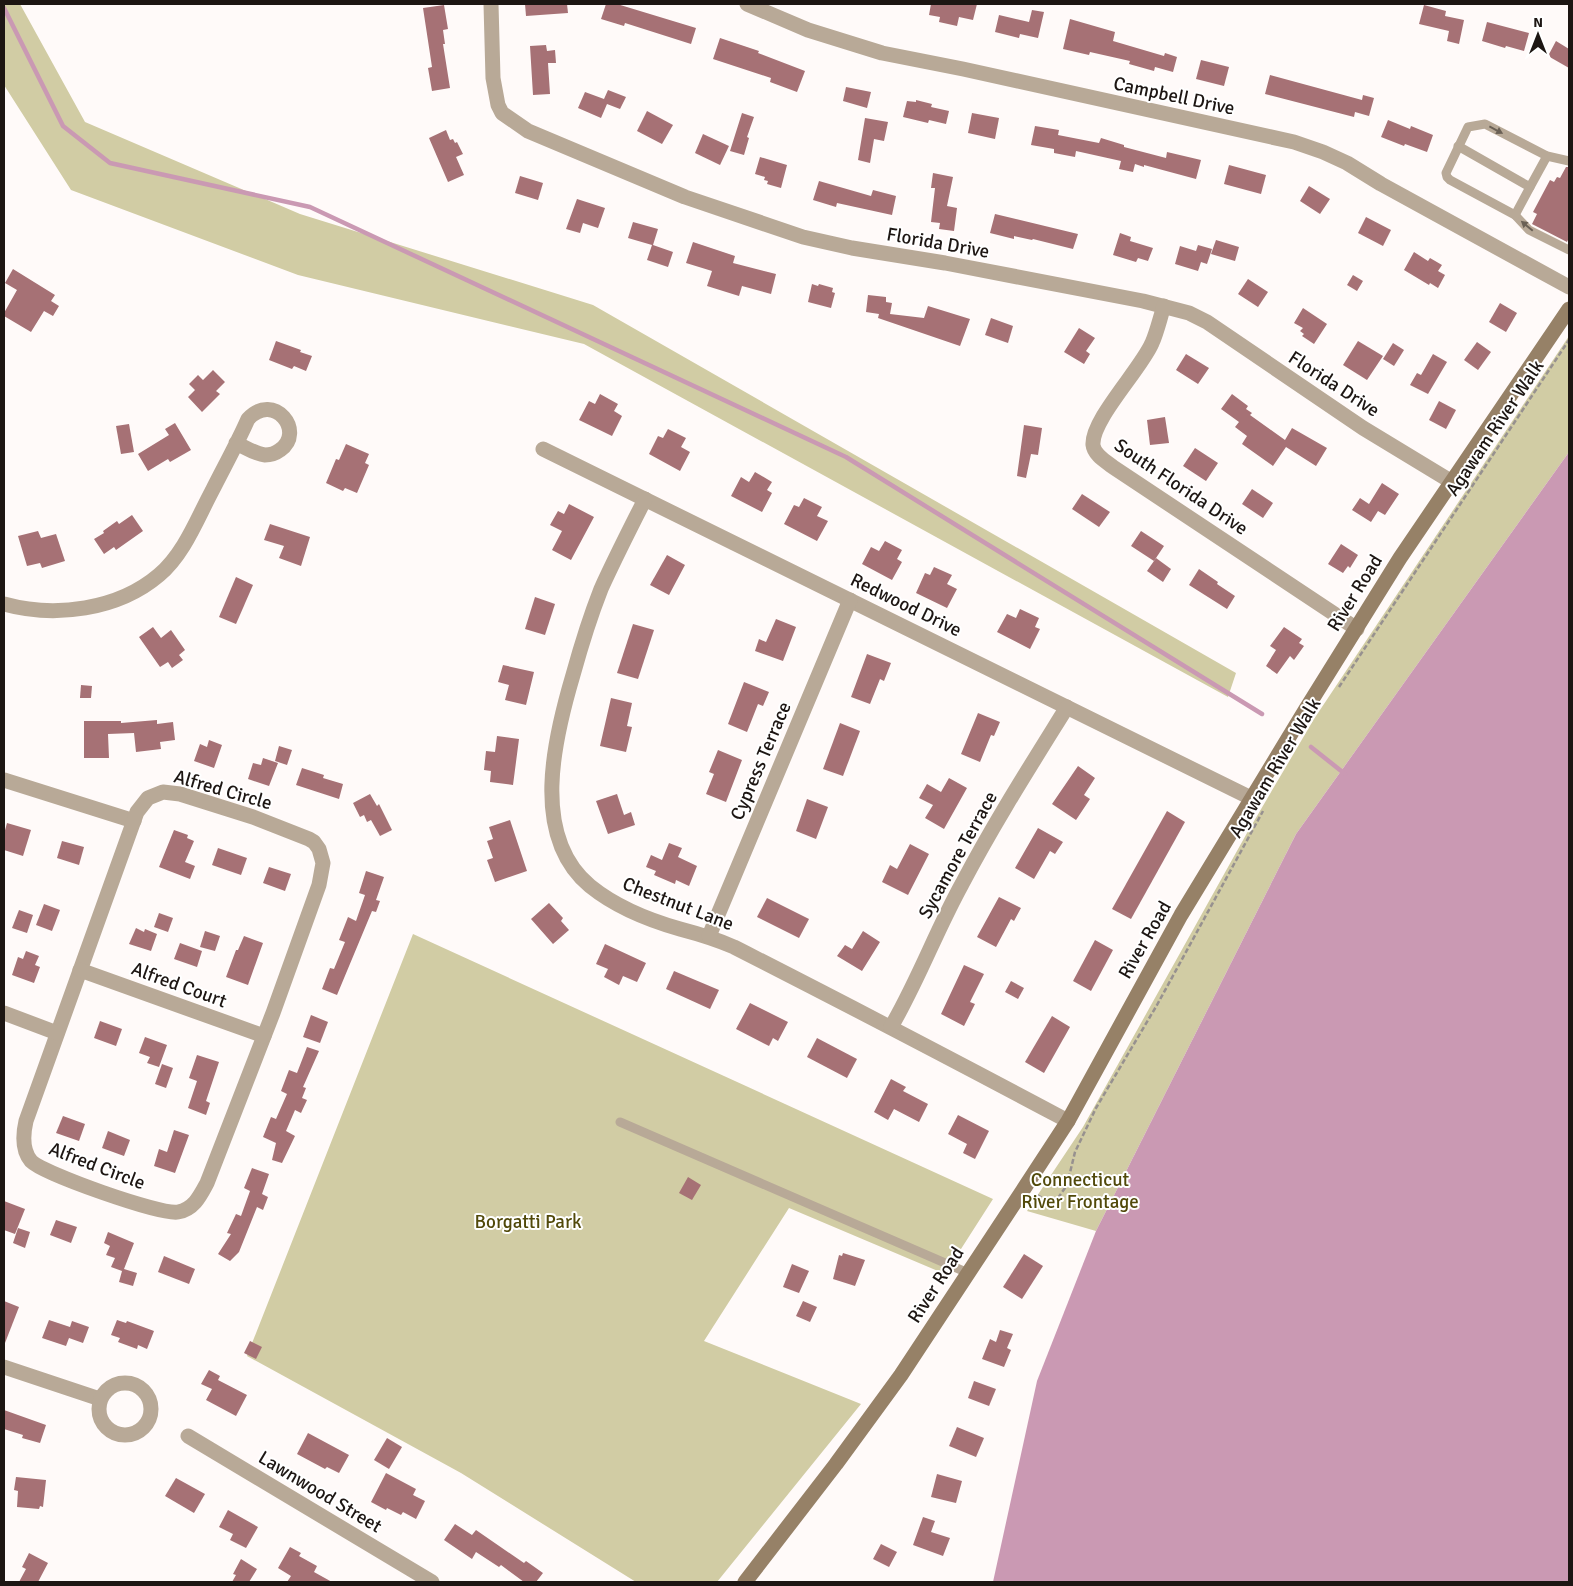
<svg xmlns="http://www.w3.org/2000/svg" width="1573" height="1586" font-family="Signika,sans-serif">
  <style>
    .green { fill: #d1cca4 }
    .water { fill: #ca99b3 }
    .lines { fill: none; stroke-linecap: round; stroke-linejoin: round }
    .stream { stroke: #ca99b3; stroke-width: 4.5 }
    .building { fill: #a67175 }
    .path { stroke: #97918f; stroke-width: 2.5; stroke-dasharray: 5 2.5; stroke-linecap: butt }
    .lane { stroke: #b8a997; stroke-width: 9 }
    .street { stroke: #b8a997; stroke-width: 15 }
    .secondary { stroke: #968167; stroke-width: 15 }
    .oneway { fill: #6a6055 }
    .labels { text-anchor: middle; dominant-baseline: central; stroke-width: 4; stroke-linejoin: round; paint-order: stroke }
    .street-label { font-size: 19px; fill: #1d1613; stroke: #fff }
    .park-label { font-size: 19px; fill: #51490a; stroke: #fff }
  </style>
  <rect width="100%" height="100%" fill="#fffaf9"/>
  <g class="green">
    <polygon points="4,4 20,4 85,122 300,214 593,305 1236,673 1228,697 584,344 298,275 71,190 4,85"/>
    <polygon points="1569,336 1569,452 1296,834 1096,1231 1027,1211 1083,1127 1247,833 1314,719"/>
    <polygon points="413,934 993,1199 945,1274 789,1208 704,1341 861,1404 717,1582 636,1582 461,1473 247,1356"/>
  </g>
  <polygon class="water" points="1569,452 1569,1582 993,1582 1037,1381 1096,1231 1296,834"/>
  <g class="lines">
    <g class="stream">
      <polyline points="4,8 63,126 110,163 310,207 846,457 1262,714"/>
      <polyline points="1311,747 1345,774"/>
    </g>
  </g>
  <g class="building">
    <polygon points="525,4 567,4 568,13 526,16"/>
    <polygon points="606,4 617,4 696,28 691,44 625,23 624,26 601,19"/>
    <polygon points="931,4 977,4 973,20 959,17 957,26 939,22 940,17 929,15"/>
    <polygon points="444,5 448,29 443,30 445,44 443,44 450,88 432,91 428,68 432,67 423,8"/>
    <polygon points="1424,5 1446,11 1445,16 1464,20 1459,44 1447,41 1449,31 1419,24"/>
    <polygon points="1032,10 1044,12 1038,38 1020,34 1019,38 995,32 999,15 1029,22"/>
    <polygon points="1070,19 1115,32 1113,41 1164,56 1165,53 1177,57 1173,72 1155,67 1154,71 1129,64 1130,61 1090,52 1089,55 1063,49"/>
    <polygon points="1487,22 1529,33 1524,51 1506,46 1505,48 1482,41"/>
    <polygon points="720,38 759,51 758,53 805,71 797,92 770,82 771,78 713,59"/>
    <polygon points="1556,41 1569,49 1569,68 1548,56"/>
    <polygon points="546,45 547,51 555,50 556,63 548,63 550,94 533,95 530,46"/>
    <polygon points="1201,60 1229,67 1224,86 1196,79"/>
    <polygon points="1270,75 1362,100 1363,95 1374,98 1369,116 1355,112 1354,117 1265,94"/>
    <polygon points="846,87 871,92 867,108 843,101"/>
    <polygon points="608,90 626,97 620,109 607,104 601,118 578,108 585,92 604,99"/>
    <polygon points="916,100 932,104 931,107 949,111 946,124 929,120 928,123 903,117 907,101 916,102"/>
    <polygon points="647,111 673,125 662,144 637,131"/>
    <polygon points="742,113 754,117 747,137 749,138 744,155 730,151"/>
    <polygon points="972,113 999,118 995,139 968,133"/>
    <polygon points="865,118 888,122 884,141 874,139 870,163 858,160"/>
    <polygon points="1388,120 1410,129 1411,126 1433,135 1427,152 1405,144 1404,146 1381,137"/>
    <polygon points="1035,126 1059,130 1058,135 1099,143 1101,138 1124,145 1124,147 1166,158 1167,152 1201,160 1196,179 1144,165 1144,167 1135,164 1133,172 1119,169 1121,161 1076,151 1075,157 1054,153 1054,149 1031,145"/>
    <polygon points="446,130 450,140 453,139 455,143 457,142 463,154 456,157 464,175 448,182 429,138"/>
    <polygon points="703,134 729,146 720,165 695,153"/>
    <polygon points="760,157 787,165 781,188 767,184 768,181 764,180 765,177 755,174"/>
    <polygon points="1229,165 1266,175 1261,194 1224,184"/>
    <polygon points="1566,167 1569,167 1569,238 1567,242 1532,224 1537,214 1533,212 1550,180 1554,182 1557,177 1560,178"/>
    <polygon points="933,173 953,177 947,206 957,208 954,231 939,229 940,223 931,222 935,188 931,188"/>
    <polygon points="520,176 543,183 538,200 515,193"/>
    <polygon points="819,181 871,196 873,190 896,196 892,215 837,203 836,207 813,200"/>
    <polygon points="1309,186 1330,199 1320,214 1300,201"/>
    <polygon points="577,199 605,208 598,228 583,223 580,233 566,229"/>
    <polygon points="995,214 1078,234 1073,249 1033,239 1032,240 1014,236 1014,239 990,233"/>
    <polygon points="1366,217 1391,230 1383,246 1358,233"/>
    <polygon points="633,222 658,229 653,245 673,252 668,267 647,260 652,245 628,238"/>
    <polygon points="1120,233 1131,237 1130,241 1153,248 1148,261 1138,258 1136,262 1113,255"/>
    <polygon points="1216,240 1239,247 1235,261 1211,254"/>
    <polygon points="693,242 735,256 733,263 776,274 771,294 742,286 739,296 707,286 712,271 686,263"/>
    <polygon points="1198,245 1212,249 1207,264 1201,262 1198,271 1175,264 1180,246 1196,251"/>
    <polygon points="1414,252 1428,261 1430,258 1442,265 1438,271 1445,275 1438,288 1430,283 1429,285 1404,270"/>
    <polygon points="13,269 55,295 51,301 59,306 53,316 44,311 31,332 4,316 4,313 17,290 5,283"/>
    <polygon points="1353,275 1363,281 1357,291 1347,285"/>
    <polygon points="1248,279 1268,292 1258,307 1238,294"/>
    <polygon points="812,284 818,286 819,284 833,288 832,292 835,293 831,308 808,302"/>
    <polygon points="868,295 886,297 886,302 892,303 890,314 924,318 928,306 970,319 960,346 878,318 879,314 866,312"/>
    <polygon points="1500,303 1517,313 1506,332 1489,322"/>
    <polygon points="1303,308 1327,324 1314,344 1302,336 1304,334 1300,331 1303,328 1294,323"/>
    <polygon points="991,318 1013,326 1008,343 985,335"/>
    <polygon points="1079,328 1095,338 1086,351 1090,354 1084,364 1064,352"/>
    <polygon points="276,341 301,350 300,352 312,356 306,371 294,366 292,369 269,360"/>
    <polygon points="1358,341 1383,356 1367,380 1343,365"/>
    <polygon points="1477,342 1491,352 1478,370 1464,360"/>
    <polygon points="1393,343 1404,350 1394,366 1383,359"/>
    <polygon points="1186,354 1209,368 1198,384 1176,370"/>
    <polygon points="1433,354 1447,362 1428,394 1410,385 1417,373 1421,375"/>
    <polygon points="213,370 225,382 216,391 220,394 202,412 188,397 195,390 189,384 198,375 203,380"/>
    <polygon points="600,394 618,404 614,411 622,416 612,436 579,420 589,401 595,404"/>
    <polygon points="1232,394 1248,406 1246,409 1252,413 1250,415 1285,440 1292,428 1327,448 1316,466 1286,447 1273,466 1242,444 1247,436 1235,427 1239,422 1221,409"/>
    <polygon points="1439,401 1456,410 1446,429 1429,420"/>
    <polygon points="1165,417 1169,443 1150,445 1147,420"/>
    <polygon points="175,423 191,450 170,462 168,459 148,471 138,454 169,435 165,429"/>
    <polygon points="129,424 134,452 121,454 116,426"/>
    <polygon points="1024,425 1042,428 1038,455 1031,454 1026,478 1017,476"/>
    <polygon points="668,429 686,438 681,447 690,452 680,471 649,454 658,436 663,438"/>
    <polygon points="346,444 369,454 365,463 369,465 357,493 345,488 343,491 326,483 336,459 339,460"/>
    <polygon points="1195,448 1218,463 1206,481 1183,466"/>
    <polygon points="755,472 772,482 767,490 772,493 762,512 731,496 741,477 749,482"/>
    <polygon points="1382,483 1399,494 1385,515 1378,511 1371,522 1352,510 1360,498 1369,504"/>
    <polygon points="1252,489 1273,503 1263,518 1242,504"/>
    <polygon points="1082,494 1110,512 1099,527 1072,509"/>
    <polygon points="804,498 822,507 817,516 828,521 817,541 784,524 794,505 799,507"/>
    <polygon points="569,504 594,517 571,560 552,550 562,531 550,525 558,511 564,514"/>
    <polygon points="132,515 143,531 116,550 114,547 104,554 94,539 104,533 103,531 117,521 119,524"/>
    <polygon points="270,524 310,537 301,566 279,558 284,546 264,540"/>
    <polygon points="38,531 41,538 56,534 65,561 42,568 40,563 27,566 18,536"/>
    <polygon points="1141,531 1164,546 1154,561 1131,546"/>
    <polygon points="885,541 902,550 897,559 902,562 892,580 862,564 871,547 879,551"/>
    <polygon points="1341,544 1358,555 1350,568 1348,566 1343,573 1328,564"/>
    <polygon points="667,555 685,565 669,595 650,585"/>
    <polygon points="1156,558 1171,569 1163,582 1147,571"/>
    <polygon points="934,567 952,575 947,584 957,589 947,608 916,593 925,573 930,575"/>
    <polygon points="1199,569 1218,582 1217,584 1235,596 1227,609 1189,585"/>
    <polygon points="236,577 253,585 236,624 219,617"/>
    <polygon points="535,597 555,604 545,635 525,629"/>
    <polygon points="1020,609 1039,618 1035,627 1040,629 1030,649 997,632 1007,614 1016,618"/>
    <polygon points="776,619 796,627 783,661 755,651 759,639 766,642"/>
    <polygon points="633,624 654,630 638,679 617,673"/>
    <polygon points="153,627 161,638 171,630 185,650 179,655 183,660 172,668 168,662 160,667 139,637"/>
    <polygon points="1284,627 1302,639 1299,643 1304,646 1294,660 1290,656 1277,674 1266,666 1276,650 1270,646"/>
    <polygon points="867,654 891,663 884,681 880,679 870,704 851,697"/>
    <polygon points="503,665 534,672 526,705 505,700 509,685 498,682"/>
    <polygon points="744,682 769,692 763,706 758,704 747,732 728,724"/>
    <polygon points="81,685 92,686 91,698 80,698"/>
    <polygon points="611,698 632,703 627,726 632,727 626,752 600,746"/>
    <polygon points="978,713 1000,722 994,736 991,735 980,762 961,754"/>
    <polygon points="157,720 157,724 173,722 175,740 160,742 161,749 136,752 134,733 108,734 109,758 84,758 84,721 121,721 121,723"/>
    <polygon points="840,723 860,731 843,776 823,769"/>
    <polygon points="497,736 519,739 513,785 490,782 491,771 484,770 486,751 495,752"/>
    <polygon points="209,740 222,745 214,768 194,761 200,744 207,747"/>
    <polygon points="279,746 292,750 287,765 275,761"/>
    <polygon points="718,750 742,760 726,802 706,794 714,774 709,772"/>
    <polygon points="263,758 278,763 269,786 248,779 253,763 261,765"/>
    <polygon points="1078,766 1095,778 1084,795 1090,799 1076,820 1052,804"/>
    <polygon points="302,768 324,775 323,778 343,784 339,799 296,785"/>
    <polygon points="949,778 967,788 944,829 925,818 933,805 919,798 927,784 941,792"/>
    <polygon points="370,794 377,806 379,804 392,830 380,836 371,820 367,822 364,815 360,817 353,803"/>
    <polygon points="617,794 624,815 631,812 635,825 608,834 596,801"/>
    <polygon points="807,799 828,807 816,839 796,831"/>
    <polygon points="1167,811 1185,822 1131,919 1112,909"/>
    <polygon points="510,820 527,871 495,882 487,860 493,858 487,841 493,839 489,827"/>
    <polygon points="7,823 31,830 23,856 4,850 4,834"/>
    <polygon points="1038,828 1063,842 1055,854 1050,851 1034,879 1015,868"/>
    <polygon points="174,830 188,835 187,838 194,841 185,862 195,866 190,879 159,867"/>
    <polygon points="62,841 84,847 79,865 57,858"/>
    <polygon points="669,843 682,848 678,857 697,866 689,886 676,880 675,884 654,875 656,871 646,867 651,855 662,860"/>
    <polygon points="910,844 929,854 908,895 882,882 890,865 897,869"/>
    <polygon points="218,848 247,858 241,875 212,865"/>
    <polygon points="269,867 291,874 285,891 263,883"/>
    <polygon points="366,871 384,877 376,900 380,901 376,912 372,911 337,995 322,989 330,968 334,969 345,942 339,940 348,917 356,921 365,895 359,893"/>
    <polygon points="999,897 1021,908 1014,921 1011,919 996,947 977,937"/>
    <polygon points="767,898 809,919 799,938 757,917"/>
    <polygon points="549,903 563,918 561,921 569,930 553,944 531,919"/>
    <polygon points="44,904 60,910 52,931 36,925"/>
    <polygon points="19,910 33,915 27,933 12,928"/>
    <polygon points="159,913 173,918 168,932 154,927"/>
    <polygon points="136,928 144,932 145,929 157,934 151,951 129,944"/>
    <polygon points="205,931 220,936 215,951 200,947"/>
    <polygon points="863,931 880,942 862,971 837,956 845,945 852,949"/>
    <polygon points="244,936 263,943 248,985 226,977 236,950 238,950"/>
    <polygon points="1095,940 1113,950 1091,991 1073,981"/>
    <polygon points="180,943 202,951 197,967 174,959"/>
    <polygon points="605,944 646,963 637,982 623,976 619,985 604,977 608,969 596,964"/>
    <polygon points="26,951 39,956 35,965 40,967 34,983 12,975 18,957 23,959"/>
    <polygon points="964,965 984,974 970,1002 975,1004 964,1026 941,1014"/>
    <polygon points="674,971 719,990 710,1009 666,989"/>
    <polygon points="1011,981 1024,988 1018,999 1005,992"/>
    <polygon points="750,1003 788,1022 778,1041 773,1038 769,1046 736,1029"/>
    <polygon points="311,1015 328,1022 320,1043 303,1037"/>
    <polygon points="1052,1016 1070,1027 1044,1073 1025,1062"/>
    <polygon points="100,1021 122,1029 116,1046 94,1038"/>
    <polygon points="145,1037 167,1045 159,1067 147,1063 150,1057 139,1053"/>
    <polygon points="817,1038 857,1059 847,1078 807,1057"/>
    <polygon points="307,1047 319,1051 303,1087 306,1088 302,1098 307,1100 301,1113 295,1110 286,1131 295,1136 282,1163 272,1160 276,1143 263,1137 271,1117 276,1119 287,1094 281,1091 289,1070 297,1073"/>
    <polygon points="197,1055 219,1062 206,1101 210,1103 206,1115 188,1108 197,1081 189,1078"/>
    <polygon points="162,1064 173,1068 166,1088 155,1084"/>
    <polygon points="891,1079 906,1087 903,1091 928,1104 919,1122 894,1109 888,1120 874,1112"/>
    <polygon points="958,1115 989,1131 975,1159 963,1153 967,1144 948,1134"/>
    <polygon points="63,1116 85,1124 79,1141 56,1133"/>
    <polygon points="174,1130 189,1135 175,1173 154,1166 159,1149 167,1152"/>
    <polygon points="108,1131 130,1140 124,1156 102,1148"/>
    <polygon points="252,1168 269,1174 262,1194 268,1197 263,1210 257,1207 239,1252 230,1261 218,1254 231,1234 227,1233 236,1214 241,1216 250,1191 244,1188"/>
    <polygon points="688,1177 701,1185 692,1200 679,1193"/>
    <polygon points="4,1201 25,1209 15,1234 4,1230"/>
    <polygon points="56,1220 77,1227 71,1243 50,1235"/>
    <polygon points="18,1228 30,1232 25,1248 13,1243"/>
    <polygon points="108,1232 134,1243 124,1269 137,1273 133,1286 119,1282 122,1271 111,1267 115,1258 106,1255 110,1246 104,1243"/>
    <polygon points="843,1253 865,1260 855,1286 833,1279 839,1255 842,1256"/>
    <polygon points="1024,1254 1043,1266 1022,1299 1003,1287"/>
    <polygon points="164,1256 195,1269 189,1284 158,1272"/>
    <polygon points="792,1264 809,1271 799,1293 783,1287"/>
    <polygon points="4,1301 19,1307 5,1343 4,1343"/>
    <polygon points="803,1301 817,1307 810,1322 796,1316"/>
    <polygon points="49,1320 70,1327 72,1321 89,1327 83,1343 69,1338 66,1346 42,1338"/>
    <polygon points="117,1320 126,1323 127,1321 154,1331 147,1349 138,1345 137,1349 118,1342 120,1338 111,1335"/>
    <polygon points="1000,1330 1013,1334 1007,1348 1011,1350 1004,1367 982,1359 990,1339 996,1342"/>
    <polygon points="250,1341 262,1347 256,1359 244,1353"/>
    <polygon points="209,1370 220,1376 218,1380 247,1395 236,1416 206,1400 212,1389 201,1384"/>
    <polygon points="974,1381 996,1389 989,1406 968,1398"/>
    <polygon points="4,1410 46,1425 40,1443 22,1438 23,1435 4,1429"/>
    <polygon points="957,1427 984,1438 976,1457 949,1446"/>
    <polygon points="308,1433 349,1455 339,1473 327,1467 325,1469 297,1454"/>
    <polygon points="387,1438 402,1447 389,1469 374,1460"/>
    <polygon points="386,1473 416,1489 413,1495 425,1501 416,1519 403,1512 401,1515 387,1508 386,1510 371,1502"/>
    <polygon points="937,1474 962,1481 956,1503 931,1497"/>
    <polygon points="16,1477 46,1480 43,1507 40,1506 39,1509 17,1507 18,1491 14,1490"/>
    <polygon points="176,1478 205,1494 194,1513 165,1496"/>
    <polygon points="228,1510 258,1527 246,1548 230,1540 233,1534 219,1527"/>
    <polygon points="923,1517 935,1521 931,1532 950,1538 943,1556 913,1545"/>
    <polygon points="455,1524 472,1535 476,1530 524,1563 526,1561 543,1573 536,1582 524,1582 501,1565 499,1567 476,1552 472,1559 444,1540"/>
    <polygon points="881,1544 897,1552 889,1567 873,1559"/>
    <polygon points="290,1547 301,1553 299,1556 317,1566 314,1572 332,1582 287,1582 291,1576 278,1568"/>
    <polygon points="29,1553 48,1563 38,1582 19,1582 26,1569 22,1567"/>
    <polygon points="241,1559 257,1569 249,1582 232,1582 236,1575 233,1574"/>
  </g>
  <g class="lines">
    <g class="path">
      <polyline points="1339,687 1569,340"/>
      <polyline points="1037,1195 1046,1200 1058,1198 1067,1185 1075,1152 1096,1108 1157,1005 1263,811"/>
    </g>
    <g class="lane">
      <polyline points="1458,146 1530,187 1547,156"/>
      <polyline points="1569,161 1547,156 1485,124 1468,127 1446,173 1447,177 1450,180 1515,215 1529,230 1569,250"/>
      <polyline points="1515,215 1530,187"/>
      <polyline points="620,1122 968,1273"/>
    </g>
    <g class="street">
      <polyline points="491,4 493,78 498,105 502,113 528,131 685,197 803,237 852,248 945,263 1143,301 1189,313 1207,322 1363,428 1452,482"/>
      <polyline points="747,4 808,30 882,53 963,69 1294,142 1323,152 1347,163 1381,184 1569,287"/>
      <path d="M1164,306c-4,12 -7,26 -12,37 -11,26 -61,77 -59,102 1,10 14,17 20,22l244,162"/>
      <polyline points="543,449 1251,798"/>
      <path d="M645,499c-15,30 -30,59 -44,90 -11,28 -20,57 -28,86 -19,64 -43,161 17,211 26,21 58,34 90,43 19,5 36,10 54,18 112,57 223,115 334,174"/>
      <path d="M4,604c51,14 114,6 155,-29 25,-21 38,-56 53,-84 12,-24 25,-47 36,-72 26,-28 58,13 32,31 -4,3 -9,5 -15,5 -10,-1 -20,-8 -29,-12"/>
      <polyline points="4,780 134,821"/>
      <path d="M163,792l17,2 73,23 56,22 5,3 5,7 4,14 -4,22 -46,128 -66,170c-7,13 -13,26 -29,29 -18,3 -134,-38 -147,-51 -9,-11 -8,-27 -5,-40l111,-309 11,-14z"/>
      <polyline points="709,936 850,600"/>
      <polyline points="80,970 264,1036"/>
      <polyline points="4,1013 57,1033"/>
      <path d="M891,1027c27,-46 45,-96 71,-143 32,-61 69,-119 105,-177"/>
      <polyline points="4,1367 100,1399"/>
      <circle cx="125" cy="1409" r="26"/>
      <polyline points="188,1436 432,1582"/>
    </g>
    <polyline class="secondary" points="745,1582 836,1464 901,1375 1025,1187 1068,1121 1181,915 1306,709 1400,558 1569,309"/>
  </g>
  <defs><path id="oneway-solid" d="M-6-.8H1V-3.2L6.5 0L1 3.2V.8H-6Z" transform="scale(1.25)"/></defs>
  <g class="oneway">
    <use href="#oneway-solid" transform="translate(1496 130) rotate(28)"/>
    <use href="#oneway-solid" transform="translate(1527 226) rotate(-140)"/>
  </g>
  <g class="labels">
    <g class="street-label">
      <text transform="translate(1174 96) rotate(12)">Campbell Drive</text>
      <text transform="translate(938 243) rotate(10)">Florida Drive</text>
      <text transform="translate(1334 384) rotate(33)">Florida Drive</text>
      <text transform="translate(1495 428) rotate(-56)">Agawam River Walk</text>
      <text transform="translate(1181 487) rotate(34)">South Florida Drive</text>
      <text transform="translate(1355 593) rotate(-58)">River Road</text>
      <text transform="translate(906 605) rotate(26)">Redwood Drive</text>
      <text transform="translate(761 761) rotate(-67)">Cypress Terrace</text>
      <text transform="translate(1275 768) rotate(-59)">Agawam River Walk</text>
      <text transform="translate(223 790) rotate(16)">Alfred Circle</text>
      <text transform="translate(958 855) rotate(-61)">Sycamore Terrace</text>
      <text transform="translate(678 904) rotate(21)">Chestnut Lane</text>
      <text transform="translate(1145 940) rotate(-60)">River Road</text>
      <text transform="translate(179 985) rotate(20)">Alfred Court</text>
      <text transform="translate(97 1166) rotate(21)">Alfred Circle</text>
      <text transform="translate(936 1285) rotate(-57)">River Road</text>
      <text transform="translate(320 1492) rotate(31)">Lawnwood Street</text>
    </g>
    <g class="park-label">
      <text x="1080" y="1180">Connecticut<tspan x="1080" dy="22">River Frontage</tspan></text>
      <text x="528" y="1222">Borgatti Park</text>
    </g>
  </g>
  <rect width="1573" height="1586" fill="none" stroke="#1d1613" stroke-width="10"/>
  <g transform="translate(1538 35)" stroke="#ffffff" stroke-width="4" paint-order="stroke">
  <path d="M0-4L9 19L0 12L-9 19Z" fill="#1d1613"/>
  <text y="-8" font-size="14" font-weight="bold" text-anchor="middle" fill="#1d1613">N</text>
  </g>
</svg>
